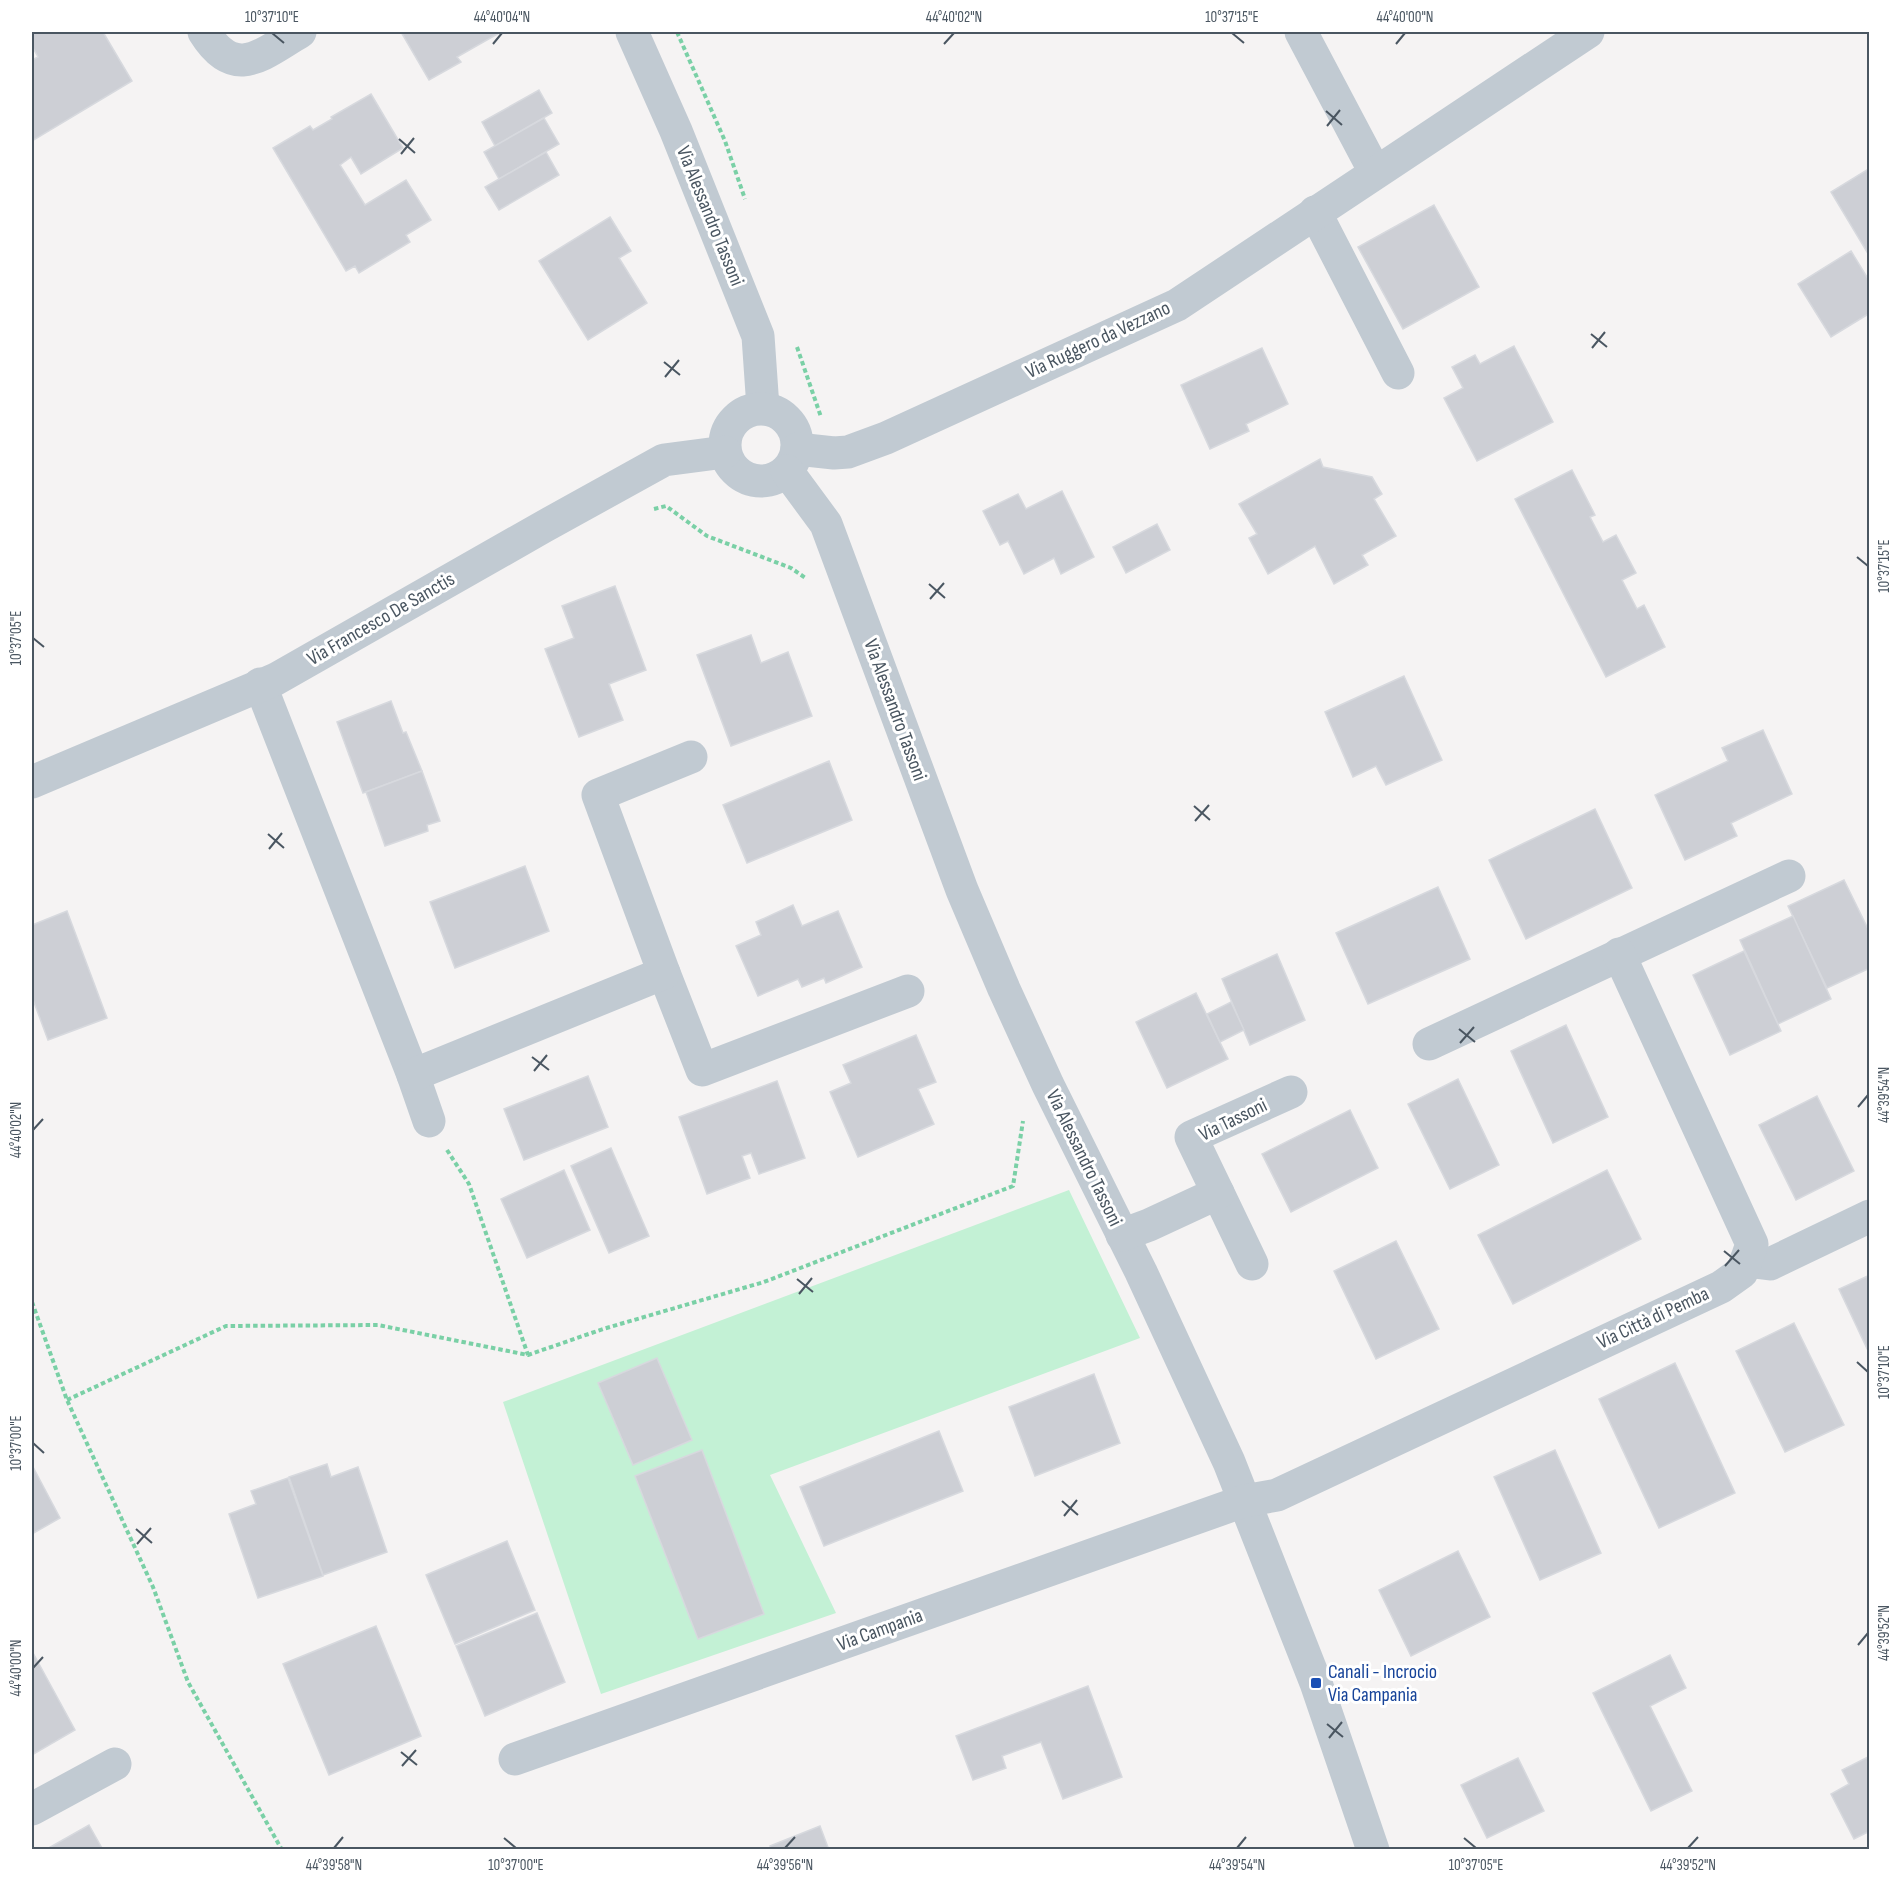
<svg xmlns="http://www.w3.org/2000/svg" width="1901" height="1881" font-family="'Sofia Sans Condensed',sans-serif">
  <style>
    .green { fill: #c3f1d5 }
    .building { fill: #cdcfd5; stroke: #d7d9de; stroke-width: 1.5 }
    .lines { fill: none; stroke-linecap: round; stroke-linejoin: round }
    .path { stroke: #7ad0a6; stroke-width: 4; stroke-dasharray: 4.5 3; stroke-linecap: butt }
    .minor { stroke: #c1cad2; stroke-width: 33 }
    .ticks { fill: none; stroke: #4a5661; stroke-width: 2 }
    .transit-dot { fill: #1a4fb4; stroke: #fff; stroke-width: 2 }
    .labels { text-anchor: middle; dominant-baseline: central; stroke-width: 6; stroke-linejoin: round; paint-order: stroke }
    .street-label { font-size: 20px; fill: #4a5661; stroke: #fff }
    .transit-label { font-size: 20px; fill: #164399; stroke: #fff; text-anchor: start }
    .neatline { fill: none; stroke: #4a5661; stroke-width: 2 }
    .ticks-label { font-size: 15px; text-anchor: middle; fill: #4a5661 }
  </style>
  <rect width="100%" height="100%" fill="#f5f3f3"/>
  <polygon class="green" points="1069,1190 1140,1338 770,1475 836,1613 601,1694 503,1402"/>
  <g class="building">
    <polygon points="32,32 103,32 132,81 32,141 32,60 38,57 32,46"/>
    <polygon points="401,32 501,32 457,57 461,62 429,80"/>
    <polygon points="539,90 552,113 495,146 482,122"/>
    <polygon points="371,94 403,148 361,174 351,157 340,165 365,205 406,180 431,220 406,235 410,242 359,273 355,266 346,271 273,148 310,126 313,130 332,119 331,117"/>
    <polygon points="544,118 559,144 499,179 484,152"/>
    <polygon points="546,152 559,175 499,210 485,187"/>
    <polygon points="1870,168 1870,257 1831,192"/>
    <polygon points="1434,205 1479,287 1403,329 1358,247"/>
    <polygon points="610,217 631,251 619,258 647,303 588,340 539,261"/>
    <polygon points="1851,251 1870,282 1870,313 1831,337 1798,284"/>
    <polygon points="1514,346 1553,422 1477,461 1444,398 1463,388 1452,367 1475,355 1480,364"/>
    <polygon points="1262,348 1288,404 1246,424 1249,431 1210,449 1181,385"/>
    <polygon points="1320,459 1323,467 1372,477 1382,494 1374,499 1396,536 1362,555 1368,565 1334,584 1315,546 1268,574 1249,538 1257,534 1239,504"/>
    <polygon points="1572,470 1595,515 1590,517 1603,542 1616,535 1636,573 1622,580 1637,609 1644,605 1665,647 1606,677 1515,499"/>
    <polygon points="1062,491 1094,557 1061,574 1054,558 1024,574 1008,541 1000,545 983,511 1018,494 1026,509"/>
    <polygon points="1157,524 1170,550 1126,573 1113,547"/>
    <polygon points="615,586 646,670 609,684 623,720 579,737 545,649 574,638 562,606"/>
    <polygon points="751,635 761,663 788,652 812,716 731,746 697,655"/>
    <polygon points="1404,676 1442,760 1386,785 1376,766 1353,777 1325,712"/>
    <polygon points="391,701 403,733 406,732 422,771 363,793 337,722"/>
    <polygon points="1763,730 1792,794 1731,823 1737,836 1685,860 1655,795 1728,761 1722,748"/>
    <polygon points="829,761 852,820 747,863 723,805"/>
    <polygon points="422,771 440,821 427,825 428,831 385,846 366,792"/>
    <polygon points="1595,809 1632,888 1526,939 1489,860"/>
    <polygon points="525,866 549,931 455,968 430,902"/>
    <polygon points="1844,880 1870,933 1870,968 1827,988 1788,906"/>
    <polygon points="1438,887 1470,959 1368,1004 1336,933"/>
    <polygon points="793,905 802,926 838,911 862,967 826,983 824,978 802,987 798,979 758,996 736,946 761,935 756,922"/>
    <polygon points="67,911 107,1018 48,1040 32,997 32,925"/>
    <polygon points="1793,916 1831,999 1778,1024 1740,940"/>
    <polygon points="1744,951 1781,1031 1730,1055 1693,975"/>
    <polygon points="1277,954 1305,1020 1250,1045 1222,979"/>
    <polygon points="1196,993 1228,1059 1167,1088 1136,1022"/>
    <polygon points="1231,1002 1244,1030 1220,1042 1207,1014"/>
    <polygon points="1566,1025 1608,1117 1553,1143 1511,1051"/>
    <polygon points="916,1035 936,1082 918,1089 934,1124 858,1157 830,1092 851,1083 843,1065"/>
    <polygon points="588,1076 608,1127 524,1160 504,1109"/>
    <polygon points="1458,1079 1499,1165 1450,1189 1408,1104"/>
    <polygon points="777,1081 805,1158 759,1174 751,1153 742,1156 750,1178 707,1194 679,1117"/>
    <polygon points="1817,1096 1854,1171 1796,1200 1759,1125"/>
    <polygon points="1350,1110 1378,1168 1291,1212 1262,1154"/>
    <polygon points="611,1148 649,1236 609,1253 571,1166"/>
    <polygon points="564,1170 590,1230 527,1258 501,1199"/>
    <polygon points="1607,1170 1641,1239 1513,1304 1478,1235"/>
    <polygon points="1396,1241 1439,1329 1376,1359 1334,1271"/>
    <polygon points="1870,1275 1870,1355 1839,1289"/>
    <polygon points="1794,1323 1844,1425 1785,1452 1736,1351"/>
    <polygon points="657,1358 692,1440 633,1465 598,1383"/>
    <polygon points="1675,1363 1735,1493 1659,1528 1599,1399"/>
    <polygon points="1094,1374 1120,1443 1035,1476 1009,1407"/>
    <polygon points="939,1431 963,1491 824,1546 800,1487"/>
    <polygon points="702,1450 764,1614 698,1639 635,1476"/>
    <polygon points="1555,1450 1601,1553 1540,1580 1494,1477"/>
    <polygon points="327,1464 331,1477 358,1467 387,1552 323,1575 289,1477"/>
    <polygon points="32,1465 60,1518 32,1534"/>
    <polygon points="288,1478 323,1576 258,1598 229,1514 256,1504 251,1491"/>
    <polygon points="507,1541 535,1610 455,1644 426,1575"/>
    <polygon points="1458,1551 1490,1617 1411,1656 1379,1590"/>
    <polygon points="537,1613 565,1682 485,1716 456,1646"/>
    <polygon points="376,1626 421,1736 329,1775 283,1664"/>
    <polygon points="32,1651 75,1730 32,1755"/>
    <polygon points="1670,1655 1686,1688 1650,1706 1692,1791 1651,1811 1593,1693"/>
    <polygon points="1088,1686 1122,1777 1063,1799 1041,1742 1002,1756 1006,1768 973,1780 956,1736"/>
    <polygon points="1870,1756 1870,1831 1854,1839 1831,1794 1849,1784 1842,1770"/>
    <polygon points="1518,1758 1544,1811 1487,1838 1461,1785"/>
    <polygon points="89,1825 103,1850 45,1850"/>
    <polygon points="820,1826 829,1850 771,1850 770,1846"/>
  </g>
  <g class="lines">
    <g class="path">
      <polyline points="677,32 725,141 745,199"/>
      <polyline points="797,347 821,417"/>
      <polyline points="654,509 666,506 707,536 791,568 807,579"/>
      <polyline points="447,1150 469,1184 528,1355"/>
      <polyline points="32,1302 67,1400 153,1587 188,1682 282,1850"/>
      <polyline points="67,1400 226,1326 378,1325 528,1355 603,1329 764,1282 1013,1186 1023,1121"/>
    </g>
    <g class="minor">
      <path d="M204,32c31,50 58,22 96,0"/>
      <polyline points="632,32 676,131 758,336 763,408"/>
      <polyline points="1301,32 1375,172"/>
      <polyline points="1315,212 1398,373"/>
      <circle cx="761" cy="445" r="36"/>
      <polyline points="797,449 834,453 848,452 886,438 1177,305 1588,32"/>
      <polyline points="787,471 826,524 962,890 1004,989 1048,1085 1141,1272 1229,1462 1316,1683 1373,1850"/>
      <polyline points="260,684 413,1075 429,1121"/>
      <polyline points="32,782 276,679 543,527 664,460 725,452"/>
      <polyline points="664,973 702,1070 908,991"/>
      <polyline points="1429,1044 1789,876"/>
      <polyline points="413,1075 664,973 598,795 691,757"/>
      <polyline points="1218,1193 1252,1264"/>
      <polyline points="1122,1235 1149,1225 1218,1193 1191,1137 1291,1092"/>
      <polyline points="1746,1261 1770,1264 1870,1216"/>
      <polyline points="515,1759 1244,1501 1277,1495 1721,1287 1742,1272 1752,1244 1619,954"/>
      <polyline points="32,1809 115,1764"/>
    </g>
  </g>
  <path class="ticks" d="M272,33l12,10M1232,33l12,10M493,44l9,-11M944,44l10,-11M1396,44l9,-11M1326,111l16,14M1327,126l13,-16M399,139l16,14M401,154l13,-16M1591,334l16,13M1592,348l13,-16M664,362l16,13M665,377l14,-17M1857,557l11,9M929,584l16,14M930,599l14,-16M33,638l11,9M1194,806l16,14M1195,821l14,-16M268,834l16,14M269,849l13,-16M1459,1029l16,13M1460,1043l14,-16M532,1057l17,13M534,1071l13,-16M1858,1107l10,-12M33,1130l10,-11M1724,1251l16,13M1725,1266l14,-16M797,1279l16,13M799,1294l13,-16M1857,1362l11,10M33,1443l11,10M1062,1501l16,14M1064,1516l13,-16M136,1529l16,14M137,1544l14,-16M1858,1645l10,-12M33,1668l10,-11M1327,1724l16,13M1329,1738l13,-16M401,1752l16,13M402,1766l14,-16M504,1838l12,10M1464,1838l12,10M334,1848l9,-11M785,1848l10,-11M1237,1848l9,-11M1688,1848l10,-11"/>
  <rect class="transit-dot" x="1310" y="1677" width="12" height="12" rx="3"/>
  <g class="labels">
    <g class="street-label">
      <text transform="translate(710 216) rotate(68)">Via Alessandro Tassoni</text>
      <text transform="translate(1098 340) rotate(-25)">Via Ruggero da Vezzano</text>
      <text transform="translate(381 619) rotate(-30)">Via Francesco De Sanctis</text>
      <text transform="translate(895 710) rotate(70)">Via Alessandro Tassoni</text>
      <text transform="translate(1233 1120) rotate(-26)">Via Tassoni</text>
      <text transform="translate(1084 1158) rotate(64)">Via Alessandro Tassoni</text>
      <text transform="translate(1653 1318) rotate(-25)">Via Città di Pemba</text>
      <text transform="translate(880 1630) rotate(-20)">Via Campania</text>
    </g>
    <g class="transit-label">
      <text x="1328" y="1672">Canali - Incrocio<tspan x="1328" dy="23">Via Campania</tspan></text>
    </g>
  </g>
  <rect width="1901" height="1881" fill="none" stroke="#ffffff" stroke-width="66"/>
  <rect x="33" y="33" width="1835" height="1815" class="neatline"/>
  <g class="ticks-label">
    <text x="272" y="22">10°37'10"E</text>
    <text x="502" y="22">44°40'04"N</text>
    <text x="954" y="22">44°40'02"N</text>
    <text x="1232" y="22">10°37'15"E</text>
    <text x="1405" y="22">44°40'00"N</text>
    <text transform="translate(1884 566) rotate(-90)" y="5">10°37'15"E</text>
    <text transform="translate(16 638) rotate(-90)" y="5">10°37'05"E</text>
    <text transform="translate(1884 1095) rotate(-90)" y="5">44°39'54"N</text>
    <text transform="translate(16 1130) rotate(-90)" y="5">44°40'02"N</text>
    <text transform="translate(1884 1372) rotate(-90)" y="5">10°37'10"E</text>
    <text transform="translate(16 1443) rotate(-90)" y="5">10°37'00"E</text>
    <text transform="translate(1884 1633) rotate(-90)" y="5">44°39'52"N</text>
    <text transform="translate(16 1668) rotate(-90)" y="5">44°40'00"N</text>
    <text x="334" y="1870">44°39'58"N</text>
    <text x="516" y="1870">10°37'00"E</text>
    <text x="785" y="1870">44°39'56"N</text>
    <text x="1237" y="1870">44°39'54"N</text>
    <text x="1476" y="1870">10°37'05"E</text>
    <text x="1688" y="1870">44°39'52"N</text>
  </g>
</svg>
